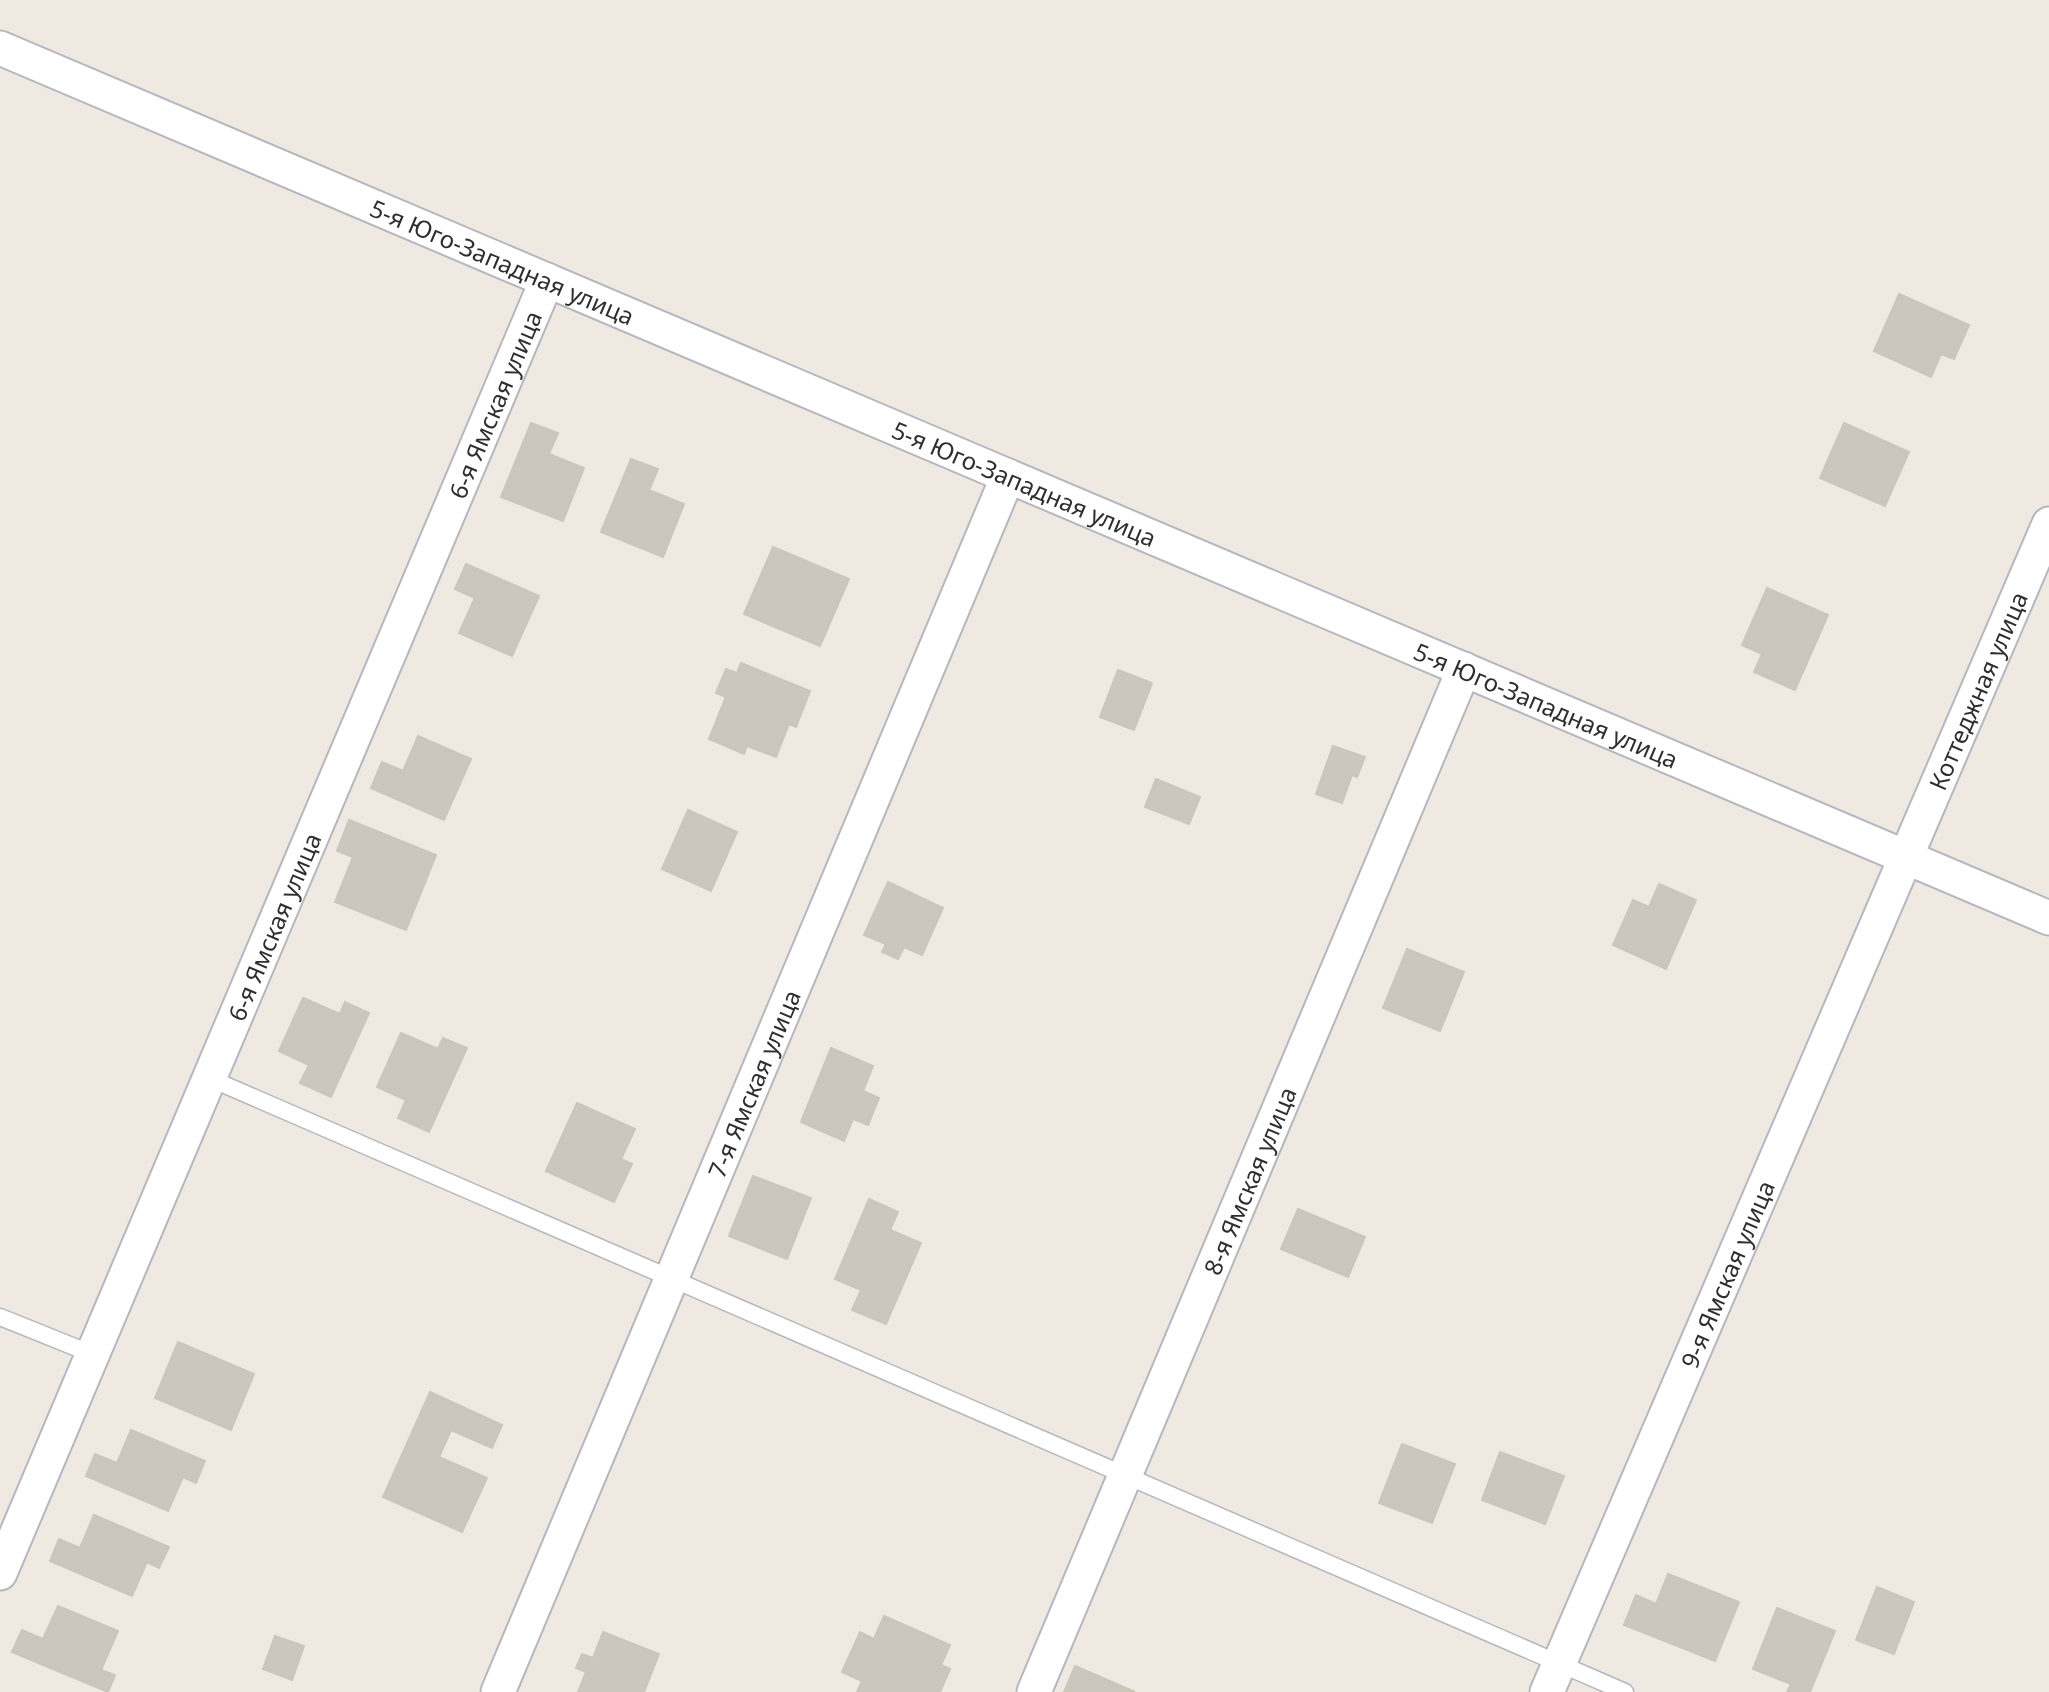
<svg xmlns="http://www.w3.org/2000/svg" width="2049" height="1692" font-family="'Noto Sans',sans-serif">
  <style>
    .building { fill: #cbc7bf; stroke: #cbc5ba; stroke-width: 2 }
    .lines { fill: none; stroke-linecap: round; stroke-linejoin: round }
    .service-casing { stroke: #b4b7c1; stroke-width: 19 }
    .minor-casing { stroke: #b4b7c1; stroke-width: 37 }
    .service { stroke: #fff; stroke-width: 16 }
    .minor { stroke: #fff; stroke-width: 33 }
    .labels { text-anchor: middle; dominant-baseline: central; stroke-width: 5; stroke-linejoin: round; paint-order: stroke }
    .street-label { font-size: 24px; fill: #2e2e2e; stroke: #fff }
  </style>
  <rect width="100%" height="100%" fill="#efe9e1"/>
  <g class="building">
    <polygon points="1899,294 1969,325 1954,359 1941,354 1931,377 1874,351"/>
    <polygon points="531,423 558,433 549,454 584,468 563,521 501,497"/>
    <polygon points="1844,423 1909,452 1885,506 1820,478"/>
    <polygon points="631,459 658,469 649,490 684,504 663,557 601,532"/>
    <polygon points="773,547 849,579 820,646 744,614"/>
    <polygon points="466,564 539,596 512,656 459,633 475,598 455,589"/>
    <polygon points="1767,588 1828,615 1795,690 1754,672 1762,654 1742,645"/>
    <polygon points="741,663 810,691 796,727 789,724 776,757 747,746 744,754 709,739 726,697 716,693 726,669 737,673"/>
    <polygon points="1118,670 1152,683 1134,730 1100,717"/>
    <polygon points="418,736 471,759 444,820 371,788 382,762 403,771"/>
    <polygon points="1333,746 1365,757 1357,777 1352,775 1342,803 1316,794"/>
    <polygon points="1156,779 1200,797 1189,824 1145,807"/>
    <polygon points="688,810 737,832 711,891 662,869"/>
    <polygon points="349,820 436,855 406,930 335,902 353,857 337,851"/>
    <polygon points="888,882 943,908 922,955 904,947 898,959 882,952 886,944 864,935"/>
    <polygon points="1659,884 1696,900 1666,969 1613,945 1633,900 1649,907"/>
    <polygon points="1407,949 1464,972 1440,1031 1383,1008"/>
    <polygon points="303,998 340,1014 345,1002 369,1013 331,1097 300,1083 309,1065 279,1051"/>
    <polygon points="401,1033 438,1049 443,1038 467,1048 429,1132 398,1118 406,1100 377,1087"/>
    <polygon points="831,1048 873,1066 863,1091 879,1098 868,1125 853,1119 844,1141 801,1122"/>
    <polygon points="577,1103 635,1129 621,1159 632,1164 614,1202 546,1171"/>
    <polygon points="753,1176 811,1198 787,1259 729,1236"/>
    <polygon points="869,1199 898,1212 890,1230 921,1243 886,1324 852,1310 861,1290 835,1279"/>
    <polygon points="1298,1209 1365,1237 1348,1277 1281,1249"/>
    <polygon points="178,1342 254,1374 231,1430 155,1398"/>
    <polygon points="430,1392 502,1425 492,1448 451,1430 439,1457 487,1478 462,1532 383,1497"/>
    <polygon points="131,1430 205,1461 196,1483 183,1477 168,1511 86,1476 95,1454 117,1463"/>
    <polygon points="1402,1444 1455,1464 1432,1523 1379,1503"/>
    <polygon points="1500,1452 1564,1476 1545,1524 1482,1500"/>
    <polygon points="94,1515 169,1547 159,1568 147,1562 132,1596 50,1561 59,1539 80,1548"/>
    <polygon points="1668,1574 1739,1602 1715,1661 1624,1625 1636,1595 1656,1604"/>
    <polygon points="1877,1587 1914,1602 1894,1654 1856,1640"/>
    <polygon points="58,1606 118,1631 101,1670 115,1675 108,1692 12,1652 22,1630 43,1639"/>
    <polygon points="1777,1608 1835,1631 1810,1692 1787,1692 1791,1684 1753,1669"/>
    <polygon points="884,1616 950,1645 941,1665 950,1669 940,1692 857,1692 862,1681 842,1672 860,1632 874,1639"/>
    <polygon points="603,1632 659,1654 644,1692 578,1692 586,1672 576,1668 582,1654 593,1658"/>
    <polygon points="275,1636 304,1646 292,1680 263,1669"/>
    <polygon points="1075,1666 1135,1692 1064,1692"/>
  </g>
  <g class="lines">
    <defs>
      <g id="service">
        <polyline points="209,1078 1625,1692"/>
        <polyline points="0,1317 92,1354"/>
      </g>
      <g id="minor">
        <path id="s1" d="M0,48l2049,870"/>
        <path id="s2" d="M0,1573l547,-1293"/>
        <path id="s3" d="M498,1692l510,-1216"/>
        <path id="s4" d="M1034,1692l430,-1023"/>
        <path id="s5" d="M1547,1692l502,-1168"/>
      </g>
    </defs>
    <use href="#service" class="service-casing"/>
    <use href="#minor" class="minor-casing"/>
    <use href="#service" class="service"/>
    <use href="#minor" class="minor"/>
  </g>
  <g class="labels">
    <g class="street-label">
      <text stroke="none"><textPath href="#s1" startOffset="546">5-я Юго-Западная улица</textPath></text>
      <text stroke="none"><textPath href="#s2" startOffset="1269">6-я Ямская улица</textPath></text>
      <text stroke="none"><textPath href="#s1" startOffset="1113">5-я Юго-Западная улица</textPath></text>
      <text stroke="none"><textPath href="#s5" startOffset="1090">Коттеджная улица</textPath></text>
      <text stroke="none"><textPath href="#s1" startOffset="1680">5-я Юго-Западная улица</textPath></text>
      <text stroke="none"><textPath href="#s2" startOffset="702">6-я Ямская улица</textPath></text>
      <text stroke="none"><textPath href="#s3" startOffset="660">7-я Ямская улица</textPath></text>
      <text stroke="none"><textPath href="#s4" startOffset="555">8-я Ямская улица</textPath></text>
      <text stroke="none"><textPath href="#s5" startOffset="455">9-я Ямская улица</textPath></text>
    </g>
  </g>
</svg>
